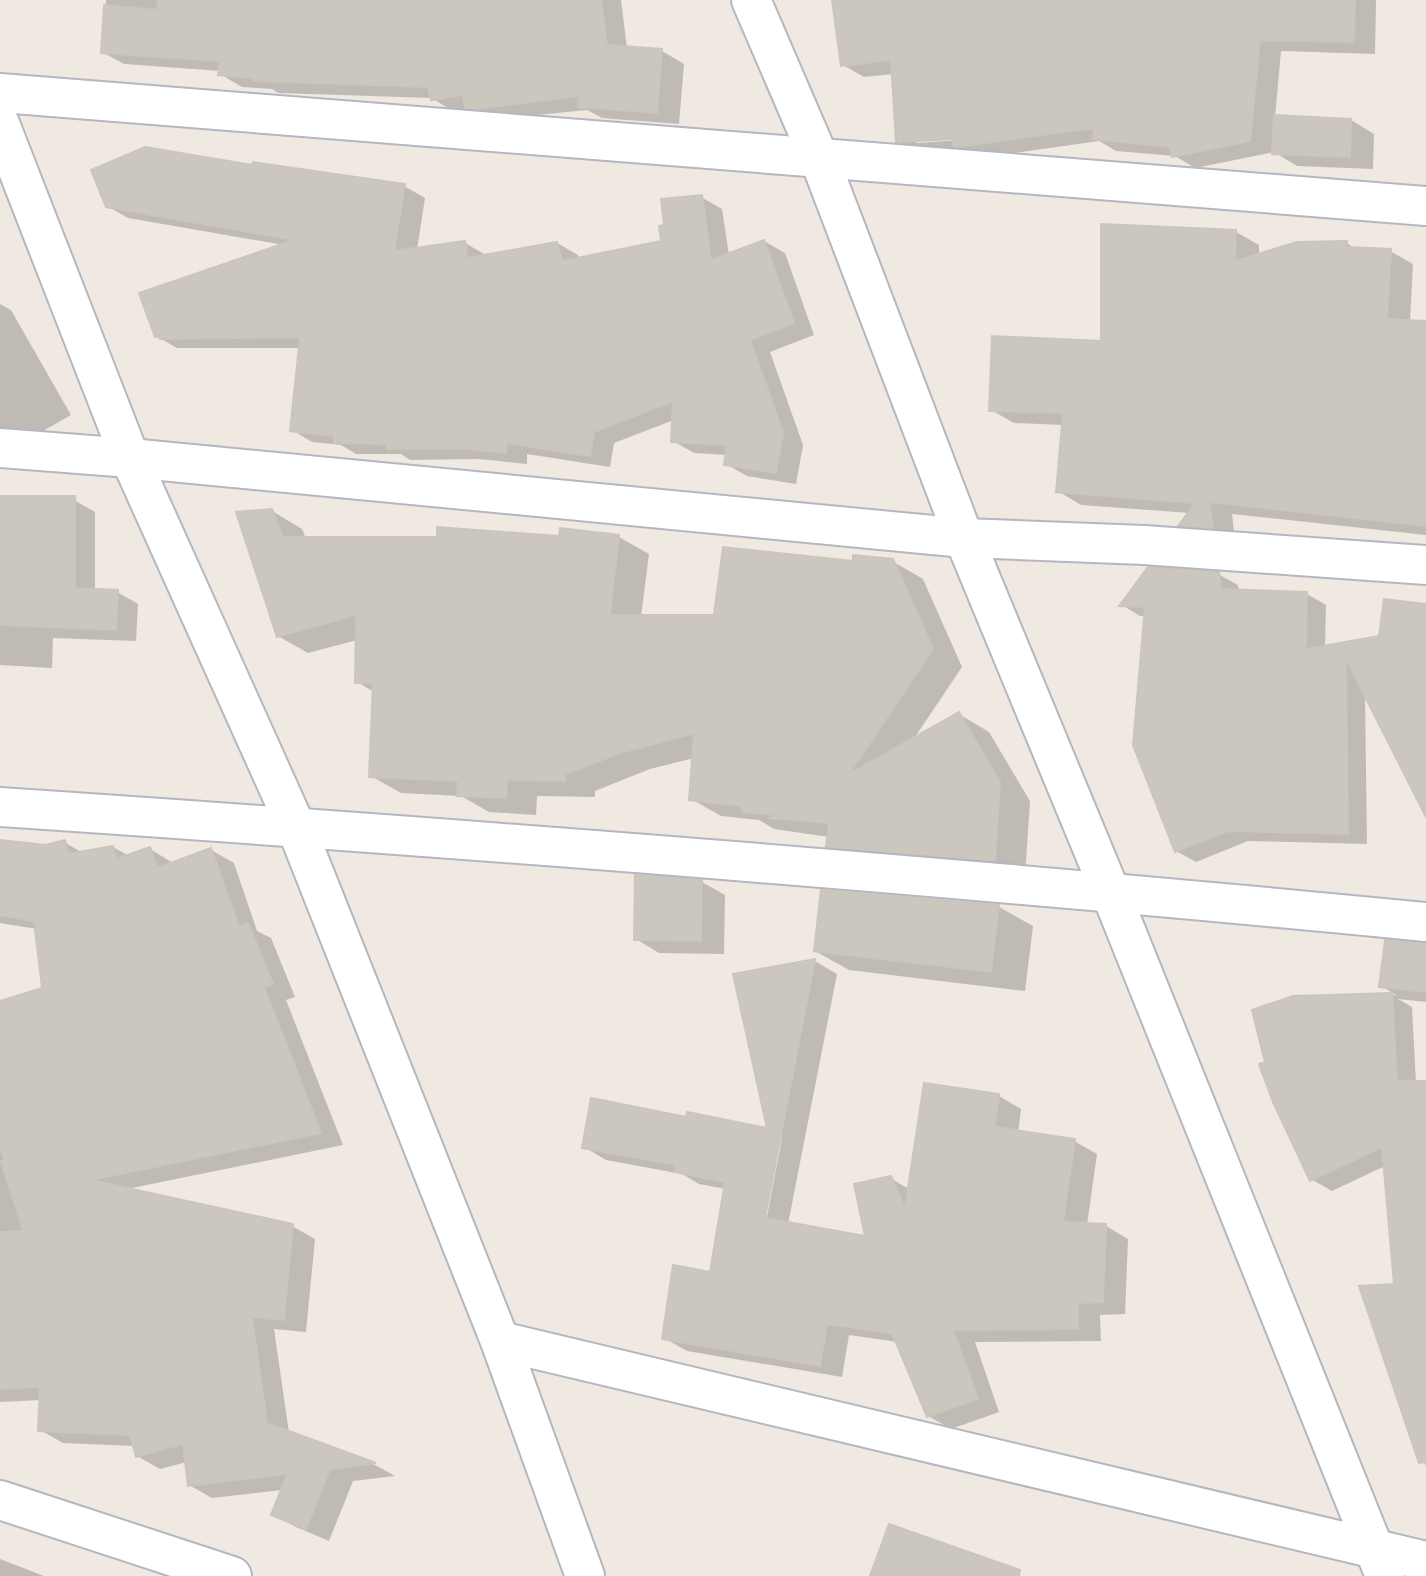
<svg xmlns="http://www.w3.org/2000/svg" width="1426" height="1576" font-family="Poppins,sans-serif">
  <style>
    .shadow { fill: #0003; fill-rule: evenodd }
    .building { fill: #cbc7bf; stroke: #cbc5ba; stroke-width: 2 }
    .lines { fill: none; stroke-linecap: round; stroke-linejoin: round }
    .minor-casing { stroke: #b4b7c1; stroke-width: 42 }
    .minor { stroke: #fff; stroke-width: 38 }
  </style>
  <rect width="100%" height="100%" fill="#efe9e1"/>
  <g class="shadow">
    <polygon points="106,0 621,0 627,48 662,51 684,64 679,124 602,118 587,110 488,120 470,109 454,112 432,98 278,93 272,89 242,87 220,74 221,71 124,64 102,52"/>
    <path d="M834,0h542l-1,54 -94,-3 -6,66 76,3 23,14 -1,35 -76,-3 -23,-14 -79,16 -20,-12 -59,-5 -17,-10 -120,17 -60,-5 -22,-12 -3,-67 -30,3 -21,-12zM962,137v3l-46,3v-4z"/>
    <polygon points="254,167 404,186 425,198 417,250 465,243 486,255 557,243 578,255 579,260 663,242 666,226 701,197 722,209 729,255 764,241 785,253 814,335 770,352 803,445 796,484 747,476 726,464 728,455 694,453 673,441 674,420 614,443 610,467 527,454 527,464 479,459 410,460 401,454 356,454 341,445 312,442 292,430 300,348 177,348 156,336 284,245 128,218 107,206"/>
    <polygon points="1236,232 1259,245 1259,255 1346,243 1357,249 1390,251 1413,264 1410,322 1426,323 1426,535 1232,514 1235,540 1204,538 1181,525 1190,513 1081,505 1058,491 1063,425 1014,423 991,410 1103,343"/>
    <polygon points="0,304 11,310 71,415 20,444 0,432"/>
    <polygon points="0,499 74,500 95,512 95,591 117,592 138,604 136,641 53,638 52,668 0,665"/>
    <polygon points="272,511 302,529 306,539 619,537 649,554 641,617 716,617 854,563 892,561 923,579 962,667 913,740 959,714 989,732 1030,801 1025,877 858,863 828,846 829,837 774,829 759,820 721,816 691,799 694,758 650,769 595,791 595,797 537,796 536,815 489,812 461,796 401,793 371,776 374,692 357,682 357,640 308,653 278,636"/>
    <polygon points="1218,574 1238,585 1239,592 1307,594 1326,605 1325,647 1380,637 1426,605 1426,813 1365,693 1367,844 1248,841 1196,862 1176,851 1146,616 1140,616 1122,605"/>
    <polygon points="0,842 46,846 64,842 83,853 113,847 129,856 150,849 173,863 211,850 234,863 257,931 271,938 295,997 286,1000 343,1145 127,1189 292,1226 315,1239 306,1332 274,1329 289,1433 375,1465 395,1476 353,1481 329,1541 296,1527 273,1514 282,1490 212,1498 189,1485 187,1462 160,1469 137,1456 135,1446 63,1443 40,1430 41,1400 0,1402 0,1003 44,990 37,929 0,923"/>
    <polygon points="702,882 725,895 724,954 659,953 636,939"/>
    <polygon points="999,907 1033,926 1025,991 849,970 815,951"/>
    <polygon points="1426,946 1426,1002 1398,999 1412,1007 1416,1083 1426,1083 1426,1467 1412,1421 1385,1166 1332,1191 1311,1179 1267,1063 1293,998 1396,995 1381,986"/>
    <path d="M815,961l22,13 -49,250 80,14 22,-60 19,11 90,-93 22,13 -3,24 56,8 23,13 -10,71 19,1 22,13 -3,75 -25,1 1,26 -126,1 24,70 -48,17 -23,-13 -30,-74 -49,-7 -7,42 -155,-26 -23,-13 47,-64 15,-85 -27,-5 -17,-10 -76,-14 -22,-13 103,-28 82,11 -34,-155zM779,1138h3l-17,89 -3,-1z"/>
    <polygon points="0,1559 44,1576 0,1576"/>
  </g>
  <g class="building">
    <polygon points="158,0 601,0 607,45 662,49 657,113 578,107 579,96 475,109 465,108 463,95 431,100 428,87 254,81 254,78 218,75 220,61 101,53 104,5 157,10"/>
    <polygon points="832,0 1355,0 1354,42 1260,40 1250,141 1172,157 1170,147 1093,139 1094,128 957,147 954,147 953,139 898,142 896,142 891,60 841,66"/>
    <polygon points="1274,115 1351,119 1350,157 1272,154"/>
    <polygon points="145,147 252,165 253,162 405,184 394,251 465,241 467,258 557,242 562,261 661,241 659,226 664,225 661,199 702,195 711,260 764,240 794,323 750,340 783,432 776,473 724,465 727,445 671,442 673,401 594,432 590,456 507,443 506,453 457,448 387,449 387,444 334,443 334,436 290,431 300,337 160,339 158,336 155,337 139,293 294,240 106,207 91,170"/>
    <polygon points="1101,224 1236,230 1235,261 1297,242 1347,241 1347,247 1391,249 1387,319 1426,321 1426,526 1209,502 1213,528 1178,526 1195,503 1056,492 1063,413 989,411 992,336 1101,341"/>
    <polygon points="0,496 75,496 75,588 118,590 116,630 0,625"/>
    <polygon points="272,509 283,537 437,537 437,527 559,536 560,528 619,535 610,615 714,615 723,547 853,561 853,555 893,559 933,649 849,774 959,712 1000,782 995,861 826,847 829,823 770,818 775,815 742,812 742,806 689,800 694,733 620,753 565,774 565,781 507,780 506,798 457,796 458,781 369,777 373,683 355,683 356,615 277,637 236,512"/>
    <polygon points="1148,567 1219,572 1221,589 1307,592 1306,649 1379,636 1384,599 1426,604 1426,817 1346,659 1348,834 1228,831 1175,852 1133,745 1145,607 1119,606"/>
    <polygon points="0,840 46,845 65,840 68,854 113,846 116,859 150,847 157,868 211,848 239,927 248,923 273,984 264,987 321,1133 91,1180 293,1224 284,1320 252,1317 267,1423 376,1463 330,1469 306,1529 271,1515 287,1474 188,1486 183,1444 136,1457 130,1435 38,1431 40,1387 0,1389 0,1232 23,1231 1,1161 4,1161 0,1145 0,1001 42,988 34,921 0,915"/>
    <polygon points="635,875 702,880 701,941 634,940"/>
    <polygon points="821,890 999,905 991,972 814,951"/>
    <polygon points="1385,940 1426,944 1426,992 1379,987"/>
    <polygon points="815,959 765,1218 865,1236 854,1184 891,1176 905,1208 924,1083 999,1094 995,1127 1075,1139 1063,1222 1106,1224 1103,1302 1078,1303 1078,1329 953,1330 978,1399 927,1417 892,1333 827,1324 820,1366 662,1339 673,1265 710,1272 725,1182 674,1172 676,1165 582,1148 591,1098 686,1117 687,1112 767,1128 733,974"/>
    <polygon points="1392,993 1397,1081 1426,1081 1426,1462 1419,1463 1359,1286 1394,1284 1382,1147 1310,1181 1273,1102 1259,1064 1265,1062 1252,1010 1293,996"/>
    <polygon points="889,1524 1020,1570 1019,1576 870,1576"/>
  </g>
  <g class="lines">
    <defs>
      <g id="minor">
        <polyline points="751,0 819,158 964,538 1110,891 1385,1576"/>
        <polyline points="0,93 1426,206"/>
        <polyline points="0,124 130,458 296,827 500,1341 585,1576"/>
        <polyline points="0,448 130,458 964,538 1144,545 1426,565"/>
        <path d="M0,807c476,32 951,69 1426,115"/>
        <polyline points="500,1341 1426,1561"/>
        <polyline points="0,1500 232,1576"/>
      </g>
    </defs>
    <use href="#minor" class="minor-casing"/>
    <use href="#minor" class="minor"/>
  </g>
</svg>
